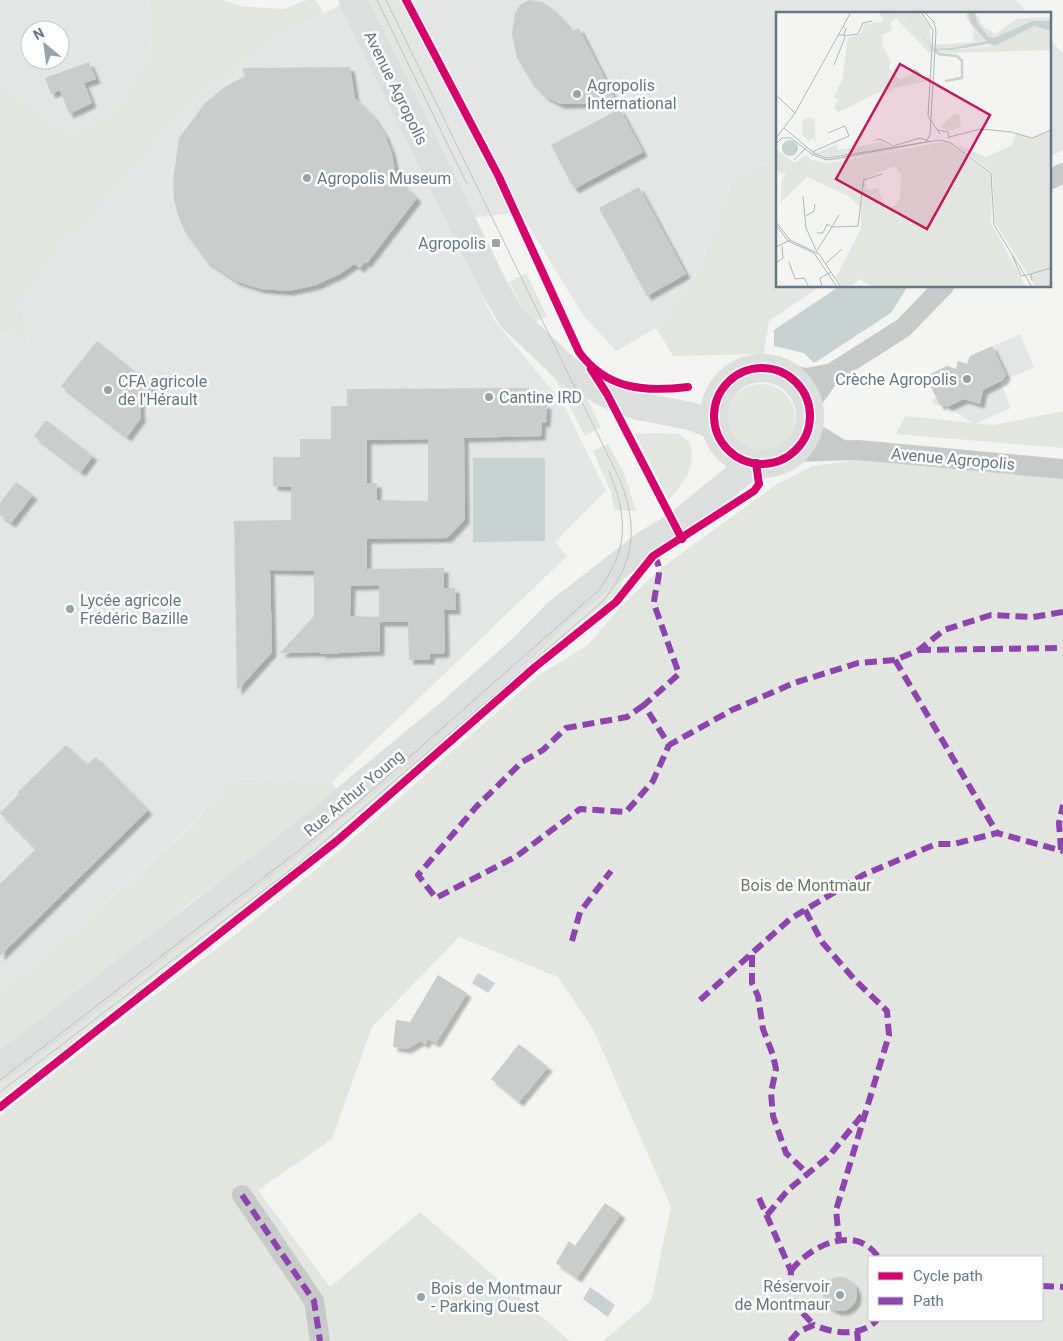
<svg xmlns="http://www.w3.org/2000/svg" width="1063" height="1341" font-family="Roboto,sans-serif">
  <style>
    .built { fill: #e4e6e5; fill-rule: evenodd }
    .green { fill: #e3e6e0; fill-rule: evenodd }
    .water { fill: #c8d2d3 }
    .building { fill: #cbcdcd; fill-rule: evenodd; filter: url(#shadow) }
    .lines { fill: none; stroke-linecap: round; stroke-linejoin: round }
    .street { stroke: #c8caca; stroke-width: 20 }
    .secondary { stroke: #dddede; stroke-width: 28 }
    .tram { stroke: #bec0c1; stroke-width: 1 }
    .quiet { stroke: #8e44ad; stroke-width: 6; stroke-dasharray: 12 6; stroke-linecap: butt }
    .cycleway-casing { stroke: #fff; stroke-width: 11 }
    .cycleway { stroke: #d6006c; stroke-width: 8 }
    .poi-dot { fill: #97a3a9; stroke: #fff; stroke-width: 2 }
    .labels { text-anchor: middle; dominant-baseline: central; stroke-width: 5; stroke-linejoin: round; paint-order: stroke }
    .poi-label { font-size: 16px; fill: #657782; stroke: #fff; text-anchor: start }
    .street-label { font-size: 16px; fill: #657782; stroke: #fff }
    .park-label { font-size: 16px; fill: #697963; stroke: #fff }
    .inset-river { fill: none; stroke: #c8d2d3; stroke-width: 2.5 }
    .inset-road { fill: none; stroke: #aeb7bb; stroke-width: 1 }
    .view { fill: #c2185b; fill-opacity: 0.15; stroke: #c2185b; stroke-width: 2.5 }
    .inset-edge { fill: none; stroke: #657782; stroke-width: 2.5 }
  </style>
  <defs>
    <filter id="shadow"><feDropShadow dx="4.5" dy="4.5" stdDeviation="1" flood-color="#0004"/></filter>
  </defs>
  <rect width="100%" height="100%" fill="#f4f4f2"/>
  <g class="built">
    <path d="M0,0h149l2,54 -41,62 -41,17 -61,-43h-8zM30,30h30v30h-30z"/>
    <polygon points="349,0 1016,0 1028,14 777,14 777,160 733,178 698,271 656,328 616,351 583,315 520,212 446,221 494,320 562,402 606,491 555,542 567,556 332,782 229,779 193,824 33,966 0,989 0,331 29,341 18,305 66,239 78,235 189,105 269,43"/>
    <polygon points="1049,38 1063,54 1063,150 1049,157"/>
    <polygon points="1020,334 1034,367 1000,382 1011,408 974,424 943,404 935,405 932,400 936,398 926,376 947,366 956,369 958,361 967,364 970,356"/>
  </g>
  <g class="green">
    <polygon points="149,0 223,0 240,6 284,9 307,0 315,0 324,13 269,43 189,105 78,235 66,239 19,305 29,341 0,331 0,90 8,90 69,133 110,116 151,54"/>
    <polygon points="371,0 391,0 436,93 420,101"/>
    <polygon points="777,160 777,286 821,286 769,321 764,354 673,356 656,328 698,271 733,178"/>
    <polygon points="526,273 547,316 531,324 509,282"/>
    <polygon points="551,370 585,394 601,427 585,436"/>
    <circle cx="761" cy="418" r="34"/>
    <polygon points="1059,412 1063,412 1063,448 896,434 905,416 993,425"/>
    <path d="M657,433l22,1 11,9c6,25 -5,38 -21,57l-34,-66z"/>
    <polygon points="608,444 624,473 636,511 614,510 611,492 593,451"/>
    <path d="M864,459l199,19v863h-460l48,-40 20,-94 -78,-178 -35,-52 -99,-40 -87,90 -40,112 -74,51 72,97 90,-75 150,129h-570v-225l135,-106 104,-78 102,-83 198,-174 49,-30 33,-39 39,-37 117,-85 36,-18zM869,1257h173v63h-173z"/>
    <polygon points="632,562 617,593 604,608 524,674 397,784 273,888 0,1099 0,1074"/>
    <polygon points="229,779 332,782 339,795 189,904 0,1056 0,989 33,966 193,825"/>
  </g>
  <g class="water">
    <polygon points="840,286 908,286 891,313 814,363 804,353 774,346 774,330"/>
    <polygon points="473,458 545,458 545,541 473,542"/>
    <polygon points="478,973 495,983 488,993 472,983"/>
    <polygon points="590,1287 615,1305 608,1317 583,1299"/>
  </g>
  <g class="building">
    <polygon points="529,0 542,2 549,6 563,20 571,32 579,28 617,103 560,104 546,97 534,86 517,58 512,34 515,13 520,5"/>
    <polygon points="89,62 96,79 84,83 92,103 69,114 60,90 51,94 45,78"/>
    <polygon points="350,67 355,98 372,115 385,135 392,154 396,176 417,198 367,263 365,262 360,268 354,264 340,274 316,285 289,291 261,289 236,281 206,261 185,232 179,218 174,200 173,181 179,138 205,103 225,87 245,76 242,68"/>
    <polygon points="620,109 643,152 574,189 551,145"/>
    <polygon points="639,187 686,274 647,296 599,208"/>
    <polygon points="97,341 154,387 140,404 141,418 127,437 61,386"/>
    <polygon points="992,346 1006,375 1003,380 983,390 980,404 964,399 947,407 943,404 940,406 926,376 947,366 956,369 958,361 967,364 970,356"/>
    <path d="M529,388v16h18l-1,19 -4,-1 -1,14 -77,2 1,81 -9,10 -9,9 -80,1v30l77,-1v20h11l1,22h-12l1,43 -15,1v6h-21l-1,-38h-28v29l-60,3 2,-2 -42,1 34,-37v-45l-44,-1 2,82 -35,39 -3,-170 57,-1v-33l-18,-1v-29h27v-18h31v-33h16v-17zM428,439v62l-51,-1v-17h-10v-43zM379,585v32l-29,-1 1,-30z"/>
    <polygon points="46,420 93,456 81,472 34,436"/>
    <polygon points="16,482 33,495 11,523 0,515 0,503"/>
    <polygon points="66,745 87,765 96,757 148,810 0,956 0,884 36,849 0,813 19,794 18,792"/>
    <polygon points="438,975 467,993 436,1043 428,1039 425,1044 420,1041 407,1049 393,1047 396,1020 410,1022"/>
    <polygon points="519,1044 548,1067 519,1102 491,1079"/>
    <polygon points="605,1203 621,1214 577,1278 556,1263 569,1241 575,1246"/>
    <circle cx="840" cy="1294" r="17"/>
  </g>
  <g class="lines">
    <g class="street">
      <polyline points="1049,180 1063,173"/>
      <polyline points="787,374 806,378 832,373 903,328 944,286"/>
      <polyline points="809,405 832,373"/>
      <polyline points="808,429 841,449"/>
      <polyline points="793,452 858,450 1063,469"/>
      <polyline points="242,1195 314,1301 320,1341"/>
    </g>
    <g class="secondary">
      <polyline points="353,0 494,287 512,318 567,370 607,394 638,406 690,416 713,425"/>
      <circle cx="762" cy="416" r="48"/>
      <polyline points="0,1068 284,850 451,712 522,649 557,613 646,544 676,526 741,473 756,463"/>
    </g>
    <g class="tram">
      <polyline points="377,0 467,184"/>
      <path d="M0,1080l306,-235 59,-49 233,-205c31,-41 30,-74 11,-120"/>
      <path d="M0,1092l298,-228 305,-263c32,-40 35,-71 18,-119l-235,-482"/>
    </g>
    <g class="quiet">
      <path d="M653,556c13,12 1,32 1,48l25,70 -35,31 25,40 63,-35 62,-27 64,-20 37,-3 24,-10 25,-20 47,-15 42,2 30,-5"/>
      <polyline points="919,650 1063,648"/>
      <polyline points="895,660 997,833"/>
      <polyline points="644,705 627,717 566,728 543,750 522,762 477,806 418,875 436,898 517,856 580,809 626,812 653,781 669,745"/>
      <polyline points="1061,850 1059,823 1063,805"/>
      <polyline points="805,910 822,942 854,979 887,1011 889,1035 836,1210 839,1239"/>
      <polyline points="572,941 580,912 611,871"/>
      <polyline points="752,955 752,983 758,996 763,1029 773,1055 776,1069 771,1093 773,1116 786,1153 808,1174"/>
      <polyline points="700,1000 790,919 863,875 936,844 954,844 997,833 1063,851"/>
      <polyline points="242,1195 314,1301 320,1341"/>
      <polyline points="759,1198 791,1271 790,1288 794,1304 814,1325"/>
      <polyline points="767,1215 788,1190 829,1156 863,1114"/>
      <path d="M791,1271c18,-25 65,-48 87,-14"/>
      <polyline points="1042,1286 1063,1287"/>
      <polyline points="857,1331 858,1341"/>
      <path d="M790,1341l8,-9 16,-7c20,9 47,12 63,-5"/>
    </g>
    <defs>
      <g id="cycleway">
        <path d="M406,0l93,177 80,175c28,38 66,40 109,35"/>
        <circle cx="762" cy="416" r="48"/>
        <polyline points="591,369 607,394 682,539"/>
        <polyline points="0,1107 338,840 535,667 616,602 653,556 754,491 759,484 756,463"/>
      </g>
    </defs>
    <use href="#cycleway" class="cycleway-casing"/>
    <use href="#cycleway" class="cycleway"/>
  </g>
  <g class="poi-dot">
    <circle cx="577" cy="94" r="5"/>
    <circle cx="307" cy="178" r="5"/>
    <rect x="491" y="238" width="10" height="10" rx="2.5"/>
    <circle cx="967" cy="379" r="5"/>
    <circle cx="108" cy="390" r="5"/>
    <circle cx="489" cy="397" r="5"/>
    <circle cx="70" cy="609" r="5"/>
    <circle cx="840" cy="1295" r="5"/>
    <circle cx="421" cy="1297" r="5"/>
  </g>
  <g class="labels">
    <g class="poi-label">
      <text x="587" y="85">Agropolis<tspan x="587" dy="18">International</tspan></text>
      <text x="317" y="178">Agropolis Museum</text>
      <text x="486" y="243" text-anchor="end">Agropolis</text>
      <text x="957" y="379" text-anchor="end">Crèche Agropolis</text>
      <text x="118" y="381">CFA agricole<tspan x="118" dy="18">de l'Hérault</tspan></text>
      <text x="499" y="397">Cantine IRD</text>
      <text x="80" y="600">Lycée agricole<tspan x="80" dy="18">Frédéric Bazille</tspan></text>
      <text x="830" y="1286" text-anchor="end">Réservoir<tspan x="830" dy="18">de Montmaur</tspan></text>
      <text x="431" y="1288">Bois de Montmaur<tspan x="431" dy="18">- Parking Ouest</tspan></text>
    </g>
    <g class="street-label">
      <text transform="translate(396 88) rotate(64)">Avenue Agropolis</text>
      <text transform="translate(953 459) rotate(5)">Avenue Agropolis</text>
      <text transform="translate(354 793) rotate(-40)">Rue Arthur Young</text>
    </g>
    <g class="park-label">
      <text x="806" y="885">Bois de Montmaur</text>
    </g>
  </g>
  <g transform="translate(776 12)">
    <rect width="275" height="275" fill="#f4f4f2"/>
    <path d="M102,0h13l3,4 -2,-4h26l12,14 1,19 44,-3 -3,-8 3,-3 -10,-16 4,-3 17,28 -34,10 46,-5 11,-8 25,-11 17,5v19l-99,3 -21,-2 -1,3 -34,-36 -6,5 2,7 -10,5 1,12 8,14 -2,7 10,11 11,-3 3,-6 14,11 -33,7 -8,7 -4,-4 -44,21 -4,-4 4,-9 -4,-1 8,-19 6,-41 13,-4 4,-10 17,-2 1,-4zM199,0l8,14 12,8 21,-15 35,-2v4l-25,1 -30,16 -8,-2 -11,-14zM178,102l6,1 1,12 -13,4 -8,-4zM33,105l4,3 1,-3 2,28 -2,-7 -6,3 -6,-7v-13zM275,118v157h-15l-41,-64 -3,-51 -37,-28 31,13 26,-12 4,-12 16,5zM106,130l9,5 -65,10 -10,-4 20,-8 2,5zM151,130l-46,11 -50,8 -20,-6 2,-2 17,6zM167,130l9,3 37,27 3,9 -1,42 35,64h-154l-13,-8 -8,8h-9l-6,-10 25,-48v-21l-13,-12 -41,-19 -27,26 2,-24 4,-6h-6l-4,-6v-18l18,14 12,-8 6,5 16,3zM118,154l7,8 -1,25 -6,7 -8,2 -8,-20 -11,2 -2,-11z" fill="#e3e6e0" fill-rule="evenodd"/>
    <path d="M127,0l30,37 19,-1 34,-7 -16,-19 -2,-10h7l2,10 11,14 6,2 37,-17h20v10l-17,-5 -39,20 -6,-2 -37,6h-19zM6 136a8 8 0 1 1 16 0a8 8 0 1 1-16 0Z" fill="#c8d2d3"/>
    <path class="inset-river" d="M159,38l4,4 18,2 5,5v17l-17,3"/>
    <path class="inset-road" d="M145,0l12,18 -5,86 12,18M62,23h6l2,-6 -3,-3M67,24l15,-2 5,-11 9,-2M58,53l11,-28M139,57l7,8 8,2M0,83l19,18M8,116l30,25 12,5 114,-18 11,3 40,30 3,52 38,62M161,118l11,2 1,7M173,125l32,-8 30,3 21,6 19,-8M0,126l19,-25 56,-101M100,128l4,-1 13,7 27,-8 9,3M0,132l6,-6h9l22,17 14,5 99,-18 4,-7 6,-103 -2,-10 -10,-10M36,140l37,-16 -4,-10 -17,7M18,148l13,-13M88,168l18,-6M27,184l3,32 10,22M30,204l8,-5 1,-7M0,210l14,18 29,14 22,33M0,213l12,16 26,12 23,34M41,221h6l4,-9 5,3 7,-12M0,235l14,-7M40,240l16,-25 26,-1 6,-48M236,243l9,21 10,-2 1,7M13,250l6,17 9,-1 5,9M0,251l7,-5 -1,-12M49,252l17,-15M255,262l20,-6M46,275l-2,-9 11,-6"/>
    <path class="view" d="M124,52l90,51 -63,114 -91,-50z"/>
    <rect width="275" height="275" class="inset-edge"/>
  </g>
  <rect x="868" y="1256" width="175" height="65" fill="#ffffff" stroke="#c1c9cd"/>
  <rect x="878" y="1272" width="25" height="8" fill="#d6006c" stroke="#c1c9cd"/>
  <text x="913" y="1281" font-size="15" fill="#657782">Cycle path</text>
  <rect x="878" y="1297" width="25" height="8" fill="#8e44ad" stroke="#c1c9cd"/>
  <text x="913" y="1306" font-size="15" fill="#657782">Path</text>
  <g transform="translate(45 45) rotate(331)"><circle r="24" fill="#ffffff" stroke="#c1c9cd"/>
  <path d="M0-4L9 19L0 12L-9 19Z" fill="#97a3a9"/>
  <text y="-8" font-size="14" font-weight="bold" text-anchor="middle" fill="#657782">N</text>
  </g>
</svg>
